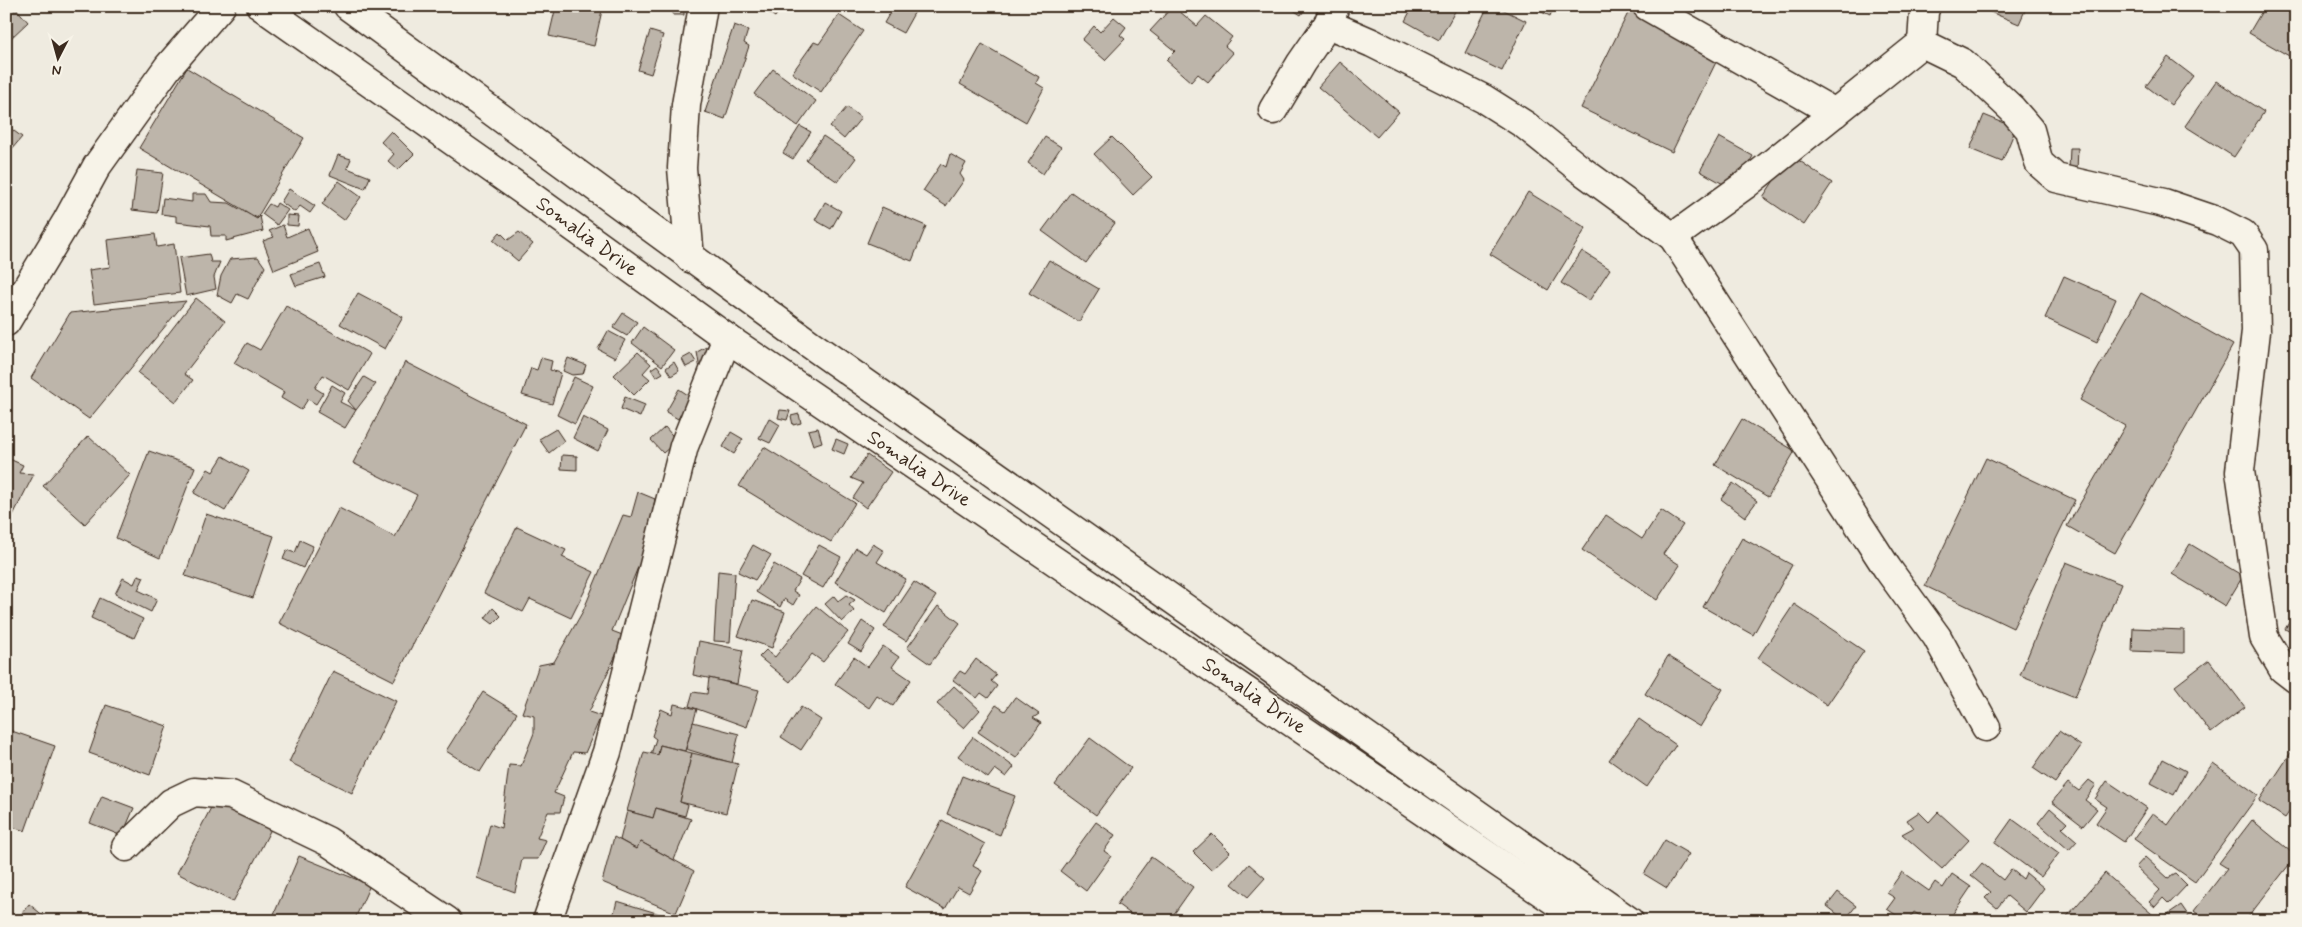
<svg xmlns="http://www.w3.org/2000/svg" width="2302" height="927" font-family="Mynerve,sans-serif">
  <style>
    .building { fill: #bdb5aa; stroke: #3b2a1e }
    .lines { fill: none; stroke-linecap: round; stroke-linejoin: round }
    .street-casing { stroke: #3b2a1e; stroke-width: 31 }
    .primary-casing { stroke: #3b2a1e; stroke-width: 31 }
    .street { stroke: #f7f3e8; stroke-width: 28 }
    .primary { stroke: #f7f3e8; stroke-width: 28 }
    .labels { text-anchor: middle; dominant-baseline: central; stroke-width: 4.5; stroke-linejoin: round; paint-order: stroke }
    .street-label { font-size: 20px; fill: #3b2a1e; stroke: #f7f3e8 }
  </style>
  <rect width="100%" height="100%" fill="#efebe0"/>
  <filter id="ink" filterUnits="userSpaceOnUse"><feTurbulence type="fractalNoise" baseFrequency=".02" numOctaves="2"/><feDisplacementMap in="SourceGraphic" scale="10" xChannelSelector="R" yChannelSelector="G"/><feConvolveMatrix kernelMatrix="1 2 1 2 8 2 1 2 1" color-interpolation-filters="sRGB"/></filter>
  <g filter="url(#ink)">
    <g class="building">
      <polygon points="10,6 14,6 28,22 10,39 6,35 6,10"/>
      <polygon points="556,6 603,6 594,46 549,36"/>
      <polygon points="684,6 684,15 673,15 673,7 656,6"/>
      <polygon points="759,6 782,6 775,17"/>
      <polygon points="858,6 879,6 878,12 858,9"/>
      <polygon points="894,6 918,6 903,33 884,23"/>
      <polygon points="1173,6 1197,26 1206,16 1232,37 1225,46 1233,53 1208,82 1198,74 1191,82 1166,60 1175,51 1150,31"/>
      <polygon points="1287,6 1307,6 1301,15"/>
      <polygon points="1413,6 1458,6 1439,40 1405,21"/>
      <polygon points="1488,6 1496,6 1526,21 1502,71 1465,53"/>
      <polygon points="1529,6 1554,6 1550,16"/>
      <polygon points="1976,6 2027,6 2019,24"/>
      <polygon points="2265,6 2296,6 2296,60 2249,33"/>
      <polygon points="1630,9 1720,54 1672,152 1581,108"/>
      <polygon points="839,15 863,31 821,92 792,73 814,42 819,44"/>
      <polygon points="1114,17 1126,27 1120,35 1125,39 1105,60 1082,40 1094,26 1100,32"/>
      <polygon points="734,25 748,30 744,43 749,46 725,119 705,112"/>
      <polygon points="650,31 663,35 651,74 638,70"/>
      <polygon points="982,44 1039,77 1036,83 1044,88 1026,122 960,84"/>
      <polygon points="2168,57 2193,76 2171,105 2146,86"/>
      <polygon points="1340,62 1399,112 1377,137 1318,87"/>
      <polygon points="187,68 304,138 257,218 139,148"/>
      <polygon points="773,69 816,101 798,126 754,94"/>
      <polygon points="2216,81 2264,112 2234,157 2185,126"/>
      <polygon points="847,107 861,118 844,139 830,127"/>
      <polygon points="1984,115 2016,128 2002,162 1970,149"/>
      <polygon points="6,125 22,137 6,156"/>
      <polygon points="800,126 811,132 793,159 783,153"/>
      <polygon points="391,131 414,154 398,170 388,161 394,154 381,142"/>
      <polygon points="823,136 856,158 838,182 806,160"/>
      <polygon points="1045,137 1061,147 1043,174 1028,163"/>
      <polygon points="1112,137 1152,177 1133,195 1094,154"/>
      <polygon points="1719,137 1753,156 1734,190 1700,171"/>
      <polygon points="2070,148 2078,148 2077,171 2069,170"/>
      <polygon points="950,154 966,163 960,174 964,180 946,206 923,191 941,164 946,167"/>
      <polygon points="338,155 351,159 347,168 370,177 365,189 330,175"/>
      <polygon points="1791,155 1832,183 1804,225 1763,197"/>
      <polygon points="137,170 163,173 157,213 132,210"/>
      <polygon points="339,181 361,197 344,220 322,204"/>
      <polygon points="289,189 315,206 310,213 300,206 295,212 281,202"/>
      <polygon points="1071,192 1115,223 1086,263 1042,231"/>
      <polygon points="1528,192 1586,228 1548,290 1490,254"/>
      <polygon points="192,194 206,194 211,202 229,203 257,219 260,216 263,231 226,241 226,236 211,236 210,226 176,222 176,216 161,214 163,198 192,202"/>
      <polygon points="825,202 841,211 831,229 815,220"/>
      <polygon points="277,203 288,210 277,225 262,214 269,204 275,207"/>
      <polygon points="882,207 926,226 912,261 867,243"/>
      <polygon points="287,215 299,216 298,226 287,225"/>
      <polygon points="283,225 287,237 308,228 318,252 274,270 263,241 274,237 269,231"/>
      <polygon points="500,232 508,240 519,232 533,244 518,261 493,240"/>
      <polygon points="155,234 157,247 174,244 180,293 94,304 89,270 110,267 107,240"/>
      <polygon points="1582,251 1610,269 1589,301 1561,283"/>
      <polygon points="209,254 211,262 220,262 214,277 216,289 186,296 179,258"/>
      <polygon points="258,257 265,267 248,299 237,294 232,303 217,295 221,276 230,259"/>
      <polygon points="1049,260 1099,289 1079,322 1029,293"/>
      <polygon points="320,264 325,277 296,286 291,274"/>
      <polygon points="2064,276 2116,299 2097,342 2045,318"/>
      <polygon points="358,293 403,317 385,349 340,324"/>
      <polygon points="2141,293 2233,345 2115,553 2067,526 2125,426 2080,400"/>
      <polygon points="196,298 225,321 184,374 193,380 176,402 138,373"/>
      <polygon points="186,301 89,419 31,378 70,313"/>
      <polygon points="286,306 370,354 349,390 323,375 315,388 323,393 316,404 308,399 301,410 281,398 284,392 234,363 247,343 260,350"/>
      <polygon points="623,313 637,322 627,336 613,328"/>
      <polygon points="643,327 674,350 662,366 632,343"/>
      <polygon points="608,331 625,340 615,358 598,349"/>
      <polygon points="708,346 712,368 700,370 697,352"/>
      <polygon points="638,352 651,364 643,373 650,379 634,395 614,375"/>
      <polygon points="691,354 696,362 686,367 682,359"/>
      <polygon points="541,358 552,361 550,370 561,373 552,404 522,395 531,368 537,370"/>
      <polygon points="568,358 586,365 583,374 572,375 563,371"/>
      <polygon points="405,362 526,424 394,681 279,623 339,508 395,537 417,495 353,463"/>
      <polygon points="674,362 679,371 671,376 666,368"/>
      <polygon points="657,365 663,373 656,377 651,369"/>
      <polygon points="364,377 376,384 356,410 348,401"/>
      <polygon points="574,377 593,386 575,424 557,415"/>
      <polygon points="332,385 345,393 340,402 356,410 345,428 317,412"/>
      <polygon points="679,389 691,397 678,419 666,412"/>
      <polygon points="625,397 645,405 640,417 621,409"/>
      <polygon points="780,410 790,411 787,420 778,418"/>
      <polygon points="799,414 801,423 793,425 791,416"/>
      <polygon points="583,417 608,430 598,451 573,438"/>
      <polygon points="769,418 780,425 770,443 759,438"/>
      <polygon points="1742,419 1795,451 1768,497 1715,465"/>
      <polygon points="665,427 677,441 663,453 651,440"/>
      <polygon points="818,428 822,442 813,445 808,430"/>
      <polygon points="556,429 564,441 549,453 539,439"/>
      <polygon points="731,432 743,439 734,454 723,447"/>
      <polygon points="88,436 130,475 85,524 43,486"/>
      <polygon points="836,439 848,444 844,454 832,449"/>
      <polygon points="764,447 855,503 831,542 739,486"/>
      <polygon points="149,451 195,467 160,558 116,538"/>
      <polygon points="562,455 577,456 577,470 561,469"/>
      <polygon points="867,455 891,472 866,508 853,498 863,483 851,478"/>
      <polygon points="223,456 249,471 225,511 194,493 208,469 213,472"/>
      <polygon points="7,458 23,465 19,473 34,474 6,529"/>
      <polygon points="1986,458 2075,500 2013,628 1925,586"/>
      <polygon points="1733,483 1757,501 1745,517 1721,499"/>
      <polygon points="638,492 655,499 645,550 612,631 625,636 589,712 601,716 585,753 573,752 554,793 564,797 560,812 548,812 537,838 546,840 538,859 522,859 515,892 477,878 490,824 501,828 509,765 521,766 534,733 534,716 522,713 539,665 554,662 583,611 623,515 631,517"/>
      <polygon points="1661,510 1683,525 1663,554 1680,565 1657,600 1582,550 1606,515 1642,539"/>
      <polygon points="206,514 274,536 253,598 185,576"/>
      <polygon points="517,527 566,550 562,557 594,572 571,618 530,599 523,612 484,593"/>
      <polygon points="1742,538 1792,565 1753,635 1703,607"/>
      <polygon points="300,540 313,546 303,568 283,559 287,550 295,553"/>
      <polygon points="873,544 884,551 877,562 906,579 886,613 835,582 856,548 866,554"/>
      <polygon points="2190,544 2243,576 2225,606 2172,574"/>
      <polygon points="753,545 771,555 755,580 738,572"/>
      <polygon points="819,545 841,557 823,588 801,576"/>
      <polygon points="2066,562 2121,584 2075,697 2020,675"/>
      <polygon points="774,564 800,579 793,591 799,595 793,605 784,599 780,607 756,592"/>
      <polygon points="718,571 735,573 730,642 714,641"/>
      <polygon points="138,575 144,577 138,590 157,599 151,612 115,594 123,578 134,584"/>
      <polygon points="914,582 936,596 906,641 884,627"/>
      <polygon points="846,595 855,600 849,605 854,611 842,622 825,604 834,596 838,601"/>
      <polygon points="100,598 143,619 134,638 91,618"/>
      <polygon points="752,600 785,612 772,648 738,636"/>
      <polygon points="1794,604 1864,651 1827,705 1758,658"/>
      <polygon points="816,606 848,632 823,662 812,654 790,682 759,657 766,650 775,657"/>
      <polygon points="938,606 960,623 930,664 907,648"/>
      <polygon points="493,608 501,616 493,624 485,618"/>
      <polygon points="2296,611 2296,635 2285,629"/>
      <polygon points="862,621 875,630 861,652 848,644"/>
      <polygon points="2133,628 2184,630 2184,653 2132,651"/>
      <polygon points="699,641 743,650 737,684 693,675"/>
      <polygon points="883,646 899,657 892,667 911,680 893,706 877,696 869,708 835,684 854,657 868,667"/>
      <polygon points="1668,656 1723,689 1700,727 1645,694"/>
      <polygon points="976,659 996,675 991,681 997,686 988,698 981,693 977,698 953,680 960,671 965,674"/>
      <polygon points="2209,660 2245,707 2211,733 2175,686"/>
      <polygon points="333,671 396,701 352,793 289,762"/>
      <polygon points="709,678 759,690 747,727 689,706 693,692 707,694"/>
      <polygon points="954,686 980,710 964,728 937,704"/>
      <polygon points="483,692 517,713 480,772 446,751"/>
      <polygon points="1015,697 1039,714 1033,718 1041,723 1016,758 978,732 996,705 1005,711"/>
      <polygon points="674,704 697,709 685,751 660,745 658,755 651,754 656,739 652,736 661,709 672,714"/>
      <polygon points="106,705 167,726 150,775 89,753"/>
      <polygon points="801,707 821,720 801,750 781,737"/>
      <polygon points="1639,719 1676,745 1647,787 1609,760"/>
      <polygon points="693,722 739,734 732,763 686,749"/>
      <polygon points="6,729 55,746 25,831 6,825"/>
      <polygon points="2059,731 2081,746 2055,783 2033,768"/>
      <polygon points="973,737 1014,767 1006,777 995,769 988,778 958,756"/>
      <polygon points="1090,738 1131,768 1096,815 1055,785"/>
      <polygon points="660,745 692,753 680,802 688,805 685,816 656,808 653,818 627,811 644,752 658,755"/>
      <polygon points="2296,745 2296,802 2285,818 2259,801"/>
      <polygon points="692,753 738,764 726,813 680,802"/>
      <polygon points="2163,759 2186,771 2174,795 2151,783"/>
      <polygon points="2213,763 2258,795 2195,882 2134,839 2153,813 2168,825"/>
      <polygon points="962,776 1015,796 1000,835 947,814"/>
      <polygon points="2089,780 2096,785 2085,800 2097,809 2083,826 2052,802 2068,783 2079,791"/>
      <polygon points="2107,781 2147,808 2124,842 2096,823 2107,807 2095,799"/>
      <polygon points="102,796 134,808 122,836 90,823"/>
      <polygon points="215,800 271,829 233,902 177,873"/>
      <polygon points="656,808 691,819 674,860 641,842 636,849 620,840 627,811 653,818"/>
      <polygon points="2050,808 2067,823 2062,828 2077,841 2069,850 2038,823"/>
      <polygon points="1919,812 1929,822 1938,812 1969,840 1942,869 1902,834 1913,828 1907,820"/>
      <polygon points="2012,819 2059,853 2041,877 1995,843"/>
      <polygon points="942,820 985,844 973,866 982,871 969,893 958,887 945,909 905,887"/>
      <polygon points="2252,820 2296,856 2245,921 2206,921 2194,911 2227,868 2219,863"/>
      <polygon points="1096,822 1115,835 1104,851 1111,856 1086,891 1060,871"/>
      <polygon points="1212,834 1230,852 1211,870 1193,852"/>
      <polygon points="614,837 636,849 641,842 694,871 676,913 602,882"/>
      <polygon points="1665,840 1689,854 1667,888 1644,874"/>
      <polygon points="299,856 370,885 354,921 271,921"/>
      <polygon points="1151,857 1193,887 1169,921 1140,921 1117,904"/>
      <polygon points="2145,857 2168,878 2176,874 2187,885 2169,904 2163,898 2155,907 2149,902 2160,890 2136,867"/>
      <polygon points="1982,863 2003,880 2011,869 2023,879 2026,873 2044,888 2026,912 2007,896 1997,908 1985,898 1991,892 1971,876"/>
      <polygon points="1249,864 1265,878 1248,897 1232,884"/>
      <polygon points="1902,872 1929,891 1935,882 1943,888 1952,874 1971,887 1948,921 1928,921 1914,912 1908,921 1905,921 1887,909 1895,898 1887,893"/>
      <polygon points="2105,873 2160,921 2063,921"/>
      <polygon points="1838,892 1856,906 1845,920 1827,906"/>
      <polygon points="617,901 673,918 672,921 612,921"/>
      <polygon points="29,904 50,921 16,921"/>
      <polygon points="2181,905 2192,921 2169,921 2165,916"/>
    </g>
    <g class="lines">
      <defs>
        <g id="street">
          <polyline points="1647,6 1835,113"/>
          <polyline points="1926,6 1924,12 1922,43 1963,63 2012,109 2030,130 2039,163 2056,178 2164,203 2217,221 2243,234 2254,250 2256,331 2240,471 2264,637 2283,669 2296,679"/>
          <polyline points="1328,24 1372,43 1484,99 1525,125 1581,170 1673,237 1887,568 1937,637 1986,727"/>
          <polyline points="1273,110 1301,63 1328,24 1335,6"/>
          <polyline points="1673,237 1745,185 1922,43"/>
          <polyline points="690,258 682,168 686,105 703,6"/>
          <polyline points="6,322 67,221 97,166 168,67 221,6"/>
          <polyline points="126,847 171,803 194,792 231,795 327,841 447,921"/>
          <polyline points="547,921 607,752 684,446 727,338"/>
        </g>
        <g id="primary">
          <polyline points="261,6 525,192 727,338 1584,921"/>
          <polyline points="348,6 810,344 1629,921"/>
        </g>
      </defs>
      <use href="#street" class="street-casing"/>
      <use href="#primary" class="primary-casing"/>
      <use href="#street" class="street"/>
      <use href="#primary" class="primary"/>
    </g>
  </g>
  <g class="labels">
    <g class="street-label">
      <text transform="translate(587 237) rotate(36)">Somalia Drive</text>
      <text transform="translate(919 469) rotate(34)">Somalia Drive</text>
      <text transform="translate(1254 696) rotate(34)">Somalia Drive</text>
    </g>
  </g>
  <rect width="2302" height="927" fill="none" stroke="#f7f3e8" stroke-width="25"/>
  <rect x="12" y="12" width="2277" height="902" fill="none" stroke="#3b2a1e" stroke-width="2" filter="url(#ink)"/>
  <g transform="translate(58 58) rotate(186)" stroke="#f7f3e8" stroke-width="4" paint-order="stroke">
  <path d="M0-4L9 19L0 12L-9 19Z" fill="#3b2a1e"/>
  <text y="-8" font-size="14" font-weight="bold" text-anchor="middle" fill="#3b2a1e">N</text>
  </g>
</svg>
